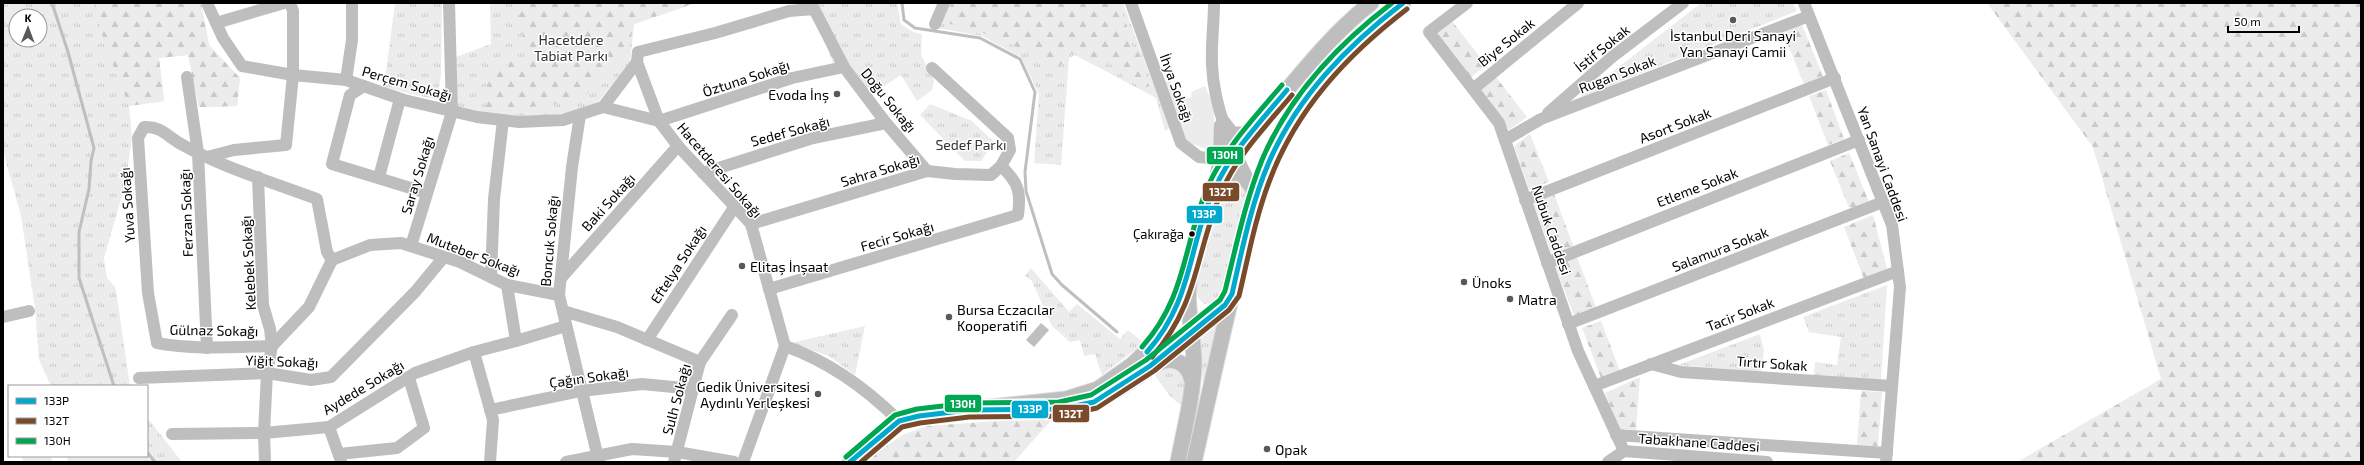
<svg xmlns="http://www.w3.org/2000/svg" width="2364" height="465" font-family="'Exo 2',sans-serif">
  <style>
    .grass { fill: url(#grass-tufts); fill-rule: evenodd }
    .forest { fill: url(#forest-firs) }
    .garden { fill: #ececec }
    .water { fill: #bfbfbf }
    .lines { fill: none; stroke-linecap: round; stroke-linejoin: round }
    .stream { stroke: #bfbfbf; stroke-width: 3 }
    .major-casing { stroke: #dbdbdb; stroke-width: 17 }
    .minor { stroke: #bebebe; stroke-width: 12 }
    .major { stroke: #bebebe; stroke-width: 15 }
    .bus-1-casing { stroke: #fff; stroke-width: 8 }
    .bus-2-casing { stroke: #fff; stroke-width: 8 }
    .bus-3-casing { stroke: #fff; stroke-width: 8 }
    .bus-1 { stroke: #00a9ce; stroke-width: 5 }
    .bus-2 { stroke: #7a4b2a; stroke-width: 5 }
    .bus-3 { stroke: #00a651; stroke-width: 5 }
    .poi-dot { fill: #595959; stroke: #fff; stroke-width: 1.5 }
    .bus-dot { fill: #000; stroke: #fff; stroke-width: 1.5 }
    .labels { text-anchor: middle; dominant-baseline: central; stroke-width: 3; stroke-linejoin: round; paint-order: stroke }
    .bus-label { font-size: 13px; fill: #000; stroke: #fff; text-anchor: end }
    .poi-label { font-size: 14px; fill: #000; stroke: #fff; text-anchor: start }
    .park-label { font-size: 14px; fill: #333; stroke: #fff }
    .street-label { font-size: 14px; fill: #000; stroke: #fff }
    .line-badge { stroke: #fff; stroke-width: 1.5 }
    .badge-label { font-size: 11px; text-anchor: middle; font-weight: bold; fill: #fff }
  </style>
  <defs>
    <pattern id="grass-tufts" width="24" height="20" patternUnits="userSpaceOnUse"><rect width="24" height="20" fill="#ececec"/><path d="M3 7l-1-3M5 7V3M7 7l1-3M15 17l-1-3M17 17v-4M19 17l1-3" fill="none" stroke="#c9c9c9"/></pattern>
    <pattern id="forest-firs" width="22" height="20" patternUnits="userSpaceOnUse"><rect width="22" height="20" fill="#ececec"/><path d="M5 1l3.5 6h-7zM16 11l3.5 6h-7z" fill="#c9c9c9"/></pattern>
  </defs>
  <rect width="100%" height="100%" fill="#fff"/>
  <g class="grass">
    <path d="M3,3h198l8,42 31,33 -3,28 -38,1 -11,-52 -29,3 5,43 -35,5 3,31 -7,48 -21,73 3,20 8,9 2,10 13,89h-79l-12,-26 -4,-52 -14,-92 -18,-65zM16,16h24v24h-24z"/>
    <polygon points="395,3 442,3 441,75 437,100 384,87"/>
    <polygon points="490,3 696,3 634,24 630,63 598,102 578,112 517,118 458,110 456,57 491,44"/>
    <polygon points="809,3 897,3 901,24 913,32 922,34 921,55 934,80 932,90 917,101 901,75 875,92 870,91 847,61 833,63"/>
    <polygon points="947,3 1123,3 1170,128 1165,131 1156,98 1075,55 1069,58 1061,165 1034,163 1039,94 1021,57 982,36 937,28"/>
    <polygon points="1701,3 1793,3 1797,11 1579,98"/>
    <polygon points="930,104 972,121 994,142 981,161 965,161 920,115"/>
    <path d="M1234,183l11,5 1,15 -21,90c-4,7 -13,11 -21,11l-6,-6c-5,-21 12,-97 28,-111 2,-2 6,-3 8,-4z"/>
    <polygon points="1031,268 1069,312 1077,304 1120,339 1128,330 1144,343 1102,375 1095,354 1084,356 1080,340 1070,342 1052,326 1032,281 1025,276"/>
    <polygon points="1887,285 1881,381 1814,376 1815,362 1837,365 1841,337 1809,332 1803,317"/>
    <polygon points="1219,318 1221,318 1203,388 1200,334"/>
    <polygon points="865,326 855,375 829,356 791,343"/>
    <polygon points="1760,334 1764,351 1761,372 1678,365"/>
    <path d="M1169,363l15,12v30c-13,-3 -22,-21 -30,-31z"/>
    <polygon points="147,420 150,421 182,462 69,462 66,456 147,456"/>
  </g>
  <g class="forest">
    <polygon points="94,3 201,3 209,45 240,78 237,106 199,107 188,55 159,58 164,101 129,106 105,45"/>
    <polygon points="516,3 695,3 634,24 628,50 581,100 499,111 486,107 489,78 512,61 527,56"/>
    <path d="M951,3h167l10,26 -4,8 15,16 10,33 -5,3 -18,-11 -19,-17 -16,-3 -14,-6 -10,3 -6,10 -7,3c-34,-23 -69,-37 -109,-45z"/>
    <polygon points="1987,3 2361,3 2361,462 2017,462 2161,379 2093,147"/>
    <polygon points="1452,21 1486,65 1470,78 1436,33"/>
    <polygon points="1802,25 1823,76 1804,84 1783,33"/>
    <polygon points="1496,77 1527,117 1509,130 1478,90"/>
    <polygon points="1826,90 1844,139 1828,145 1809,96"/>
    <polygon points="1530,134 1549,182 1529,189 1514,146"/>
    <polygon points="1849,153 1869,202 1850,210 1830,161"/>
    <polygon points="1554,194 1574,248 1552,255 1533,201"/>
    <polygon points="1873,215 1887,269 1864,279 1844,227"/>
    <polygon points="1577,257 1597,310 1575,318 1555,266"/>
    <polygon points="1601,321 1620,371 1601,378 1582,328"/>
    <polygon points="1640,377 1636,430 1618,429 1605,393"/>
    <polygon points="1861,391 1882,392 1878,446 1857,445"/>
    <polygon points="1054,417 1014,462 865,462 902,435 927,426"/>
  </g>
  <g class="garden">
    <polygon points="1170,80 1177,102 1192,97 1191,92 1205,86 1213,105 1217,149 1212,151 1187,142 1162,82"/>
    <polygon points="25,456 50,456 53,462 24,462 22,458"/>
  </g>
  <polygon class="water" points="1041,323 1049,330 1034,347 1026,340"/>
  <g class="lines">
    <g class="stream">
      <polyline points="52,3 68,52 94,148 91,161 89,189 79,232 79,278 114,386"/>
      <polyline points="902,3 904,20 915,28 980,38 1020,59 1035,92 1025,172 1026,191 1052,274 1062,285 1117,332"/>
      <polyline points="147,452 155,462"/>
    </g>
    <defs>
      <g id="major">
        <path d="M1218,186l12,-10c18,0 26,11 24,28"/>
        <path d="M1155,364c17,-8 33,-3 37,17"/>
        <path d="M1074,407c49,-8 108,-67 146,-99"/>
        <polyline points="850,462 899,421 942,412 1066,399 1098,389 1132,365 1151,347 1167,329 1184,287"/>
        <path d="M1178,462c6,-32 15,-65 16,-98 0,-29 -9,-59 -4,-88 12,-84 45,-123 97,-186 26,-31 52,-62 84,-87"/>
        <path d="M1194,462c16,-71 31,-142 49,-212 9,-35 17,-74 34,-107 31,-57 75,-101 126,-140"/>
      </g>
    </defs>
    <use href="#major" class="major-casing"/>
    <g class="minor">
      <polyline points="207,3 223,38 242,66 293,75 293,11 290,3"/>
      <polyline points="1131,3 1181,143 1199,157 1219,159"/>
      <path d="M1214,3c0,21 -3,41 -2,62 2,43 19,82 39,119"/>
      <polyline points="1467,3 1429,32 1499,123 1578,351 1624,451"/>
      <polyline points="1804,3 1892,225 1900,287 1886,462"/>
      <polyline points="216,23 284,3"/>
      <polyline points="935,24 944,3"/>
      <polyline points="637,62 659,121 678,146 751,224 785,346"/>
      <polyline points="187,77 198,153 207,348"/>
      <polyline points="346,80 352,40 352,3"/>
      <polyline points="364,86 350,95 332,164 427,193"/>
      <polyline points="1473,89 1578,3"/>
      <polyline points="603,107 637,62 638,52 715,33 789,11 814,9 844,67 886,123 927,171"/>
      <polyline points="1548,113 1612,57 1683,3"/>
      <polyline points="580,115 572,167 559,295 599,462"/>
      <polyline points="1224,121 1233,133 1246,132 1256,126"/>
      <polyline points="1505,140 1541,119 1809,16"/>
      <polyline points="207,157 234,150 286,145 293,75 346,80 404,100 477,117 519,122 563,120 603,107 659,121 792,78 844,67"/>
      <polyline points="703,173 813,138 886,123"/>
      <polyline points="258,177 263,305 270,329 272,346"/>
      <polyline points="379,177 400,99"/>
      <polyline points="1213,188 1219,159 1220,125"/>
      <polyline points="1525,200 1835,78"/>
      <polyline points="751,224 927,171 955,174 991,175 1001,166 1010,150 1008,138 932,68"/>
      <polyline points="411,246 452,112 449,3"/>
      <polyline points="1547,263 1859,140"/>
      <polyline points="491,277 494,199 503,120"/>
      <polyline points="561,278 678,146"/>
      <path d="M769,289l249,-74c3,-23 1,-32 -17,-49"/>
      <polyline points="563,311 617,327 700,362"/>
      <polyline points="3,317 29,311"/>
      <polyline points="1568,324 1883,202"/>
      <polyline points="647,340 735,206"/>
      <polyline points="516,341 566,326"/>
      <path d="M272,346c-39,1 -78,4 -115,-3l-9,-50 -10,-155 6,-11c17,-1 23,9 37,17 42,24 91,38 136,55l10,53 5,8 38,-15 31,-2 59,19 47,23 52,10"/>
      <path d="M785,346c45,16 81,42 114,75"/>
      <polyline points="474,352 493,420 490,462"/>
      <polyline points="1651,364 1681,372 1892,386"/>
      <polyline points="139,378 267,373 311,380 331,377 415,292 444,257"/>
      <polyline points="1594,386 1898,271"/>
      <polyline points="490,410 581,391 642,384 694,389"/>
      <polyline points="329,427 341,461"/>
      <polyline points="172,434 264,433 329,427 415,373 474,352 516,341 507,285"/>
      <polyline points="1616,435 1887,453"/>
      <polyline points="339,454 397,448 424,428 409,378"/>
      <polyline points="265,462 264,433 267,373 272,346 309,307 332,260"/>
      <polyline points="566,462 632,449 677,452 734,462"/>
      <polyline points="674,462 700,362 732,315"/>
      <polyline points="743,462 785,346"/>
      <polyline points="1608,462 1624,451 1767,462"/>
    </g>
    <use href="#major" class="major"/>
    <defs>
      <g id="bus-1">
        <path d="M1147,352c47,-53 40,-105 68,-164 17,-37 46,-67 72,-98"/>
        <path d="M850,462l49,-41 20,-5 50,-6 91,-1 34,-7 56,-36 75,-61 7,-11c10,-44 19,-90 37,-132 29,-66 78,-116 134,-159"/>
      </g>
      <g id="bus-2">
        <path d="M1152,357c47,-53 43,-104 69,-164 15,-37 46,-68 71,-98"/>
        <path d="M861,462l41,-35 18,-4 49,-6 92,-1 36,-8 57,-37 75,-61 10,-14c9,-38 16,-77 30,-114 27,-73 78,-127 138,-173"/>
      </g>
      <g id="bus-3">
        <path d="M1142,347c45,-50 41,-103 66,-161 17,-38 47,-69 74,-101"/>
        <path d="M846,457l49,-42 22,-6 52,-6 90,-1 32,-7 55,-35 74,-60 5,-9c11,-44 20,-89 37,-131 27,-64 75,-115 130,-157"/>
      </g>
    </defs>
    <use href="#bus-1" class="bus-1-casing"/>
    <use href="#bus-2" class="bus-2-casing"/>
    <use href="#bus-3" class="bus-3-casing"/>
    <use href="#bus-1" class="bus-1"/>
    <use href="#bus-2" class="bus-2"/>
    <use href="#bus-3" class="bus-3"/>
  </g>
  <g class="poi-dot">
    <circle cx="1733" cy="20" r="4"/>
    <circle cx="837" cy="94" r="4"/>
    <circle cx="742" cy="266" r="4"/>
    <circle cx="1464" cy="282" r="4"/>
    <circle cx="1510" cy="299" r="4"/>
    <circle cx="949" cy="317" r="4"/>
    <circle cx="818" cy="394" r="4"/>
    <circle cx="1267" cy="449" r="4"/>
  </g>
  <circle class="bus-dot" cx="1192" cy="234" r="3.5"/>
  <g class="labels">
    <g class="bus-label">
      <text x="1184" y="234">Çakırağa</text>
    </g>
    <g class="poi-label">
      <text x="1733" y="35" text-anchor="middle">İstanbul Deri Sanayi<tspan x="1733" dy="16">Yan Sanayi Camii</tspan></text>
      <text x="829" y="94" text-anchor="end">Evoda İnş</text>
      <text x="750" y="266">Elitaş İnşaat</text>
      <text x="1472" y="282">Ünoks</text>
      <text x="1518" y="299">Matra</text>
      <text x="957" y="309">Bursa Eczacılar<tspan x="957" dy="16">Kooperatifi</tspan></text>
      <text x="810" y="386" text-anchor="end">Gedik Üniversitesi<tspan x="810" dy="16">Aydınlı Yerleşkesi</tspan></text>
      <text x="1275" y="449">Opak</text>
    </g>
    <g class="park-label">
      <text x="571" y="39">Hacetdere<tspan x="571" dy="16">Tabiat Parkı</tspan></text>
      <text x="971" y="144">Sedef Parkı</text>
    </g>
    <g class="street-label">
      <text transform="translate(1506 42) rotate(-39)">Biye Sokak</text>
      <text transform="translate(1602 48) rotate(-39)">İstif Sokak</text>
      <text transform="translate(1617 74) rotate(-21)">Rugan Sokak</text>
      <text transform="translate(746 78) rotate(-18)">Öztuna Sokağı</text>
      <text transform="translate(407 83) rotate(16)">Perçem Sokağı</text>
      <text transform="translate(1177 88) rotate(70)">İhya Sokağı</text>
      <text transform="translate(889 100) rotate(51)">Doğu Sokağı</text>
      <text transform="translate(1675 125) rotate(-21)">Asort Sokak</text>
      <text transform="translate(790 131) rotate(-15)">Sedef Sokağı</text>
      <text transform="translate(1883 164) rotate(70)">Yan Sanayi Caddesi</text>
      <text transform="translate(720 170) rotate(49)">Hacetderesi Sokağı</text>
      <text transform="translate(880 170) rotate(-17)">Sahra Sokağı</text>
      <text transform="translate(417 175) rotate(-73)">Saray Sokağı</text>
      <text transform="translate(1697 187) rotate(-21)">Etleme Sokak</text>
      <text transform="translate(608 202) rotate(-48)">Baki Sokağı</text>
      <text transform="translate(127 205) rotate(-94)">Yuva Sokağı</text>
      <text transform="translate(186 213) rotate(-92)">Ferzan Sokağı</text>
      <text transform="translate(1552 230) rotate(71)">Nubuk Caddesi</text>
      <text transform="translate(897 236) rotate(-16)">Fecir Sokağı</text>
      <text transform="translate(549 241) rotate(-85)">Boncuk Sokağı</text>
      <text transform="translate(1720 249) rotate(-21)">Salamura Sokak</text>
      <text transform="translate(474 254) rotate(21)">Muteber Sokağı</text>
      <text transform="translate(248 263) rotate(-93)">Kelebek Sokağı</text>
      <text transform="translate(678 264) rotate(-57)">Eftelya Sokağı</text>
      <text transform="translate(1740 314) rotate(-21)">Tacir Sokak</text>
      <text transform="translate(214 330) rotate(1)">Gülnaz Sokağı</text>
      <text transform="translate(282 361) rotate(2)">Yiğit Sokağı</text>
      <text transform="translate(1772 363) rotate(4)">Tırtır Sokak</text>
      <text transform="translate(589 377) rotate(-8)">Çağın Sokağı</text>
      <text transform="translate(363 387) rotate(-31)">Aydede Sokağı</text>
      <text transform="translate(676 399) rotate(-75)">Sulh Sokağı</text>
      <text transform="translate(1699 442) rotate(4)">Tabakhane Caddesi</text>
    </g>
  </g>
  <g class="line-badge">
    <rect x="1206" y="146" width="38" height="19" rx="4" fill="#00a651"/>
    <rect x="1202" y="182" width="38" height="20" rx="4" fill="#7a4b2a"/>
    <rect x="1186" y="205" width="37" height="19" rx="4" fill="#00a9ce"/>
    <rect x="944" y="394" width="38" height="19" rx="4" fill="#00a651"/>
    <rect x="1011" y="400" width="38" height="19" rx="4" fill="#00a9ce"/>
    <rect x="1052" y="404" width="38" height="19" rx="4" fill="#7a4b2a"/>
  </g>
  <g class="badge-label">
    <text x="1225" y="159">130H</text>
    <text x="1221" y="196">132T</text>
    <text x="1204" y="218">133P</text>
    <text x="963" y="408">130H</text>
    <text x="1030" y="413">133P</text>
    <text x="1071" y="418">132T</text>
  </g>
  <rect width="2364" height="465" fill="none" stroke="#000000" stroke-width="8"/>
  <rect x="8" y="385" width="140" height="72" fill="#ffffff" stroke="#999999"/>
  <rect x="16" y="398" width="20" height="6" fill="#00a9ce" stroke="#999999"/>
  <text x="44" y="405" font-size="12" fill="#000000">133P</text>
  <rect x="16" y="418" width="20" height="6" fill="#7a4b2a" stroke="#999999"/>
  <text x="44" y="425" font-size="12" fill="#000000">132T</text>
  <rect x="16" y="438" width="20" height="6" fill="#00a651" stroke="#999999"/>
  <text x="44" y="445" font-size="12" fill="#000000">130H</text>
  <g transform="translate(28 28) rotate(1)"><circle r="19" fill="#ffffff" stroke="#999999"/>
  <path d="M0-3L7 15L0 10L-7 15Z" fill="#595959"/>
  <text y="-6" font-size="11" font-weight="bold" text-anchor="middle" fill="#000000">K</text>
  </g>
  <path d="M2228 26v6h71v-6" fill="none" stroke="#000000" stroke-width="2"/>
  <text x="2234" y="26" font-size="12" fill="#000000" stroke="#ffffff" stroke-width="3" paint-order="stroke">50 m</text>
</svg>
